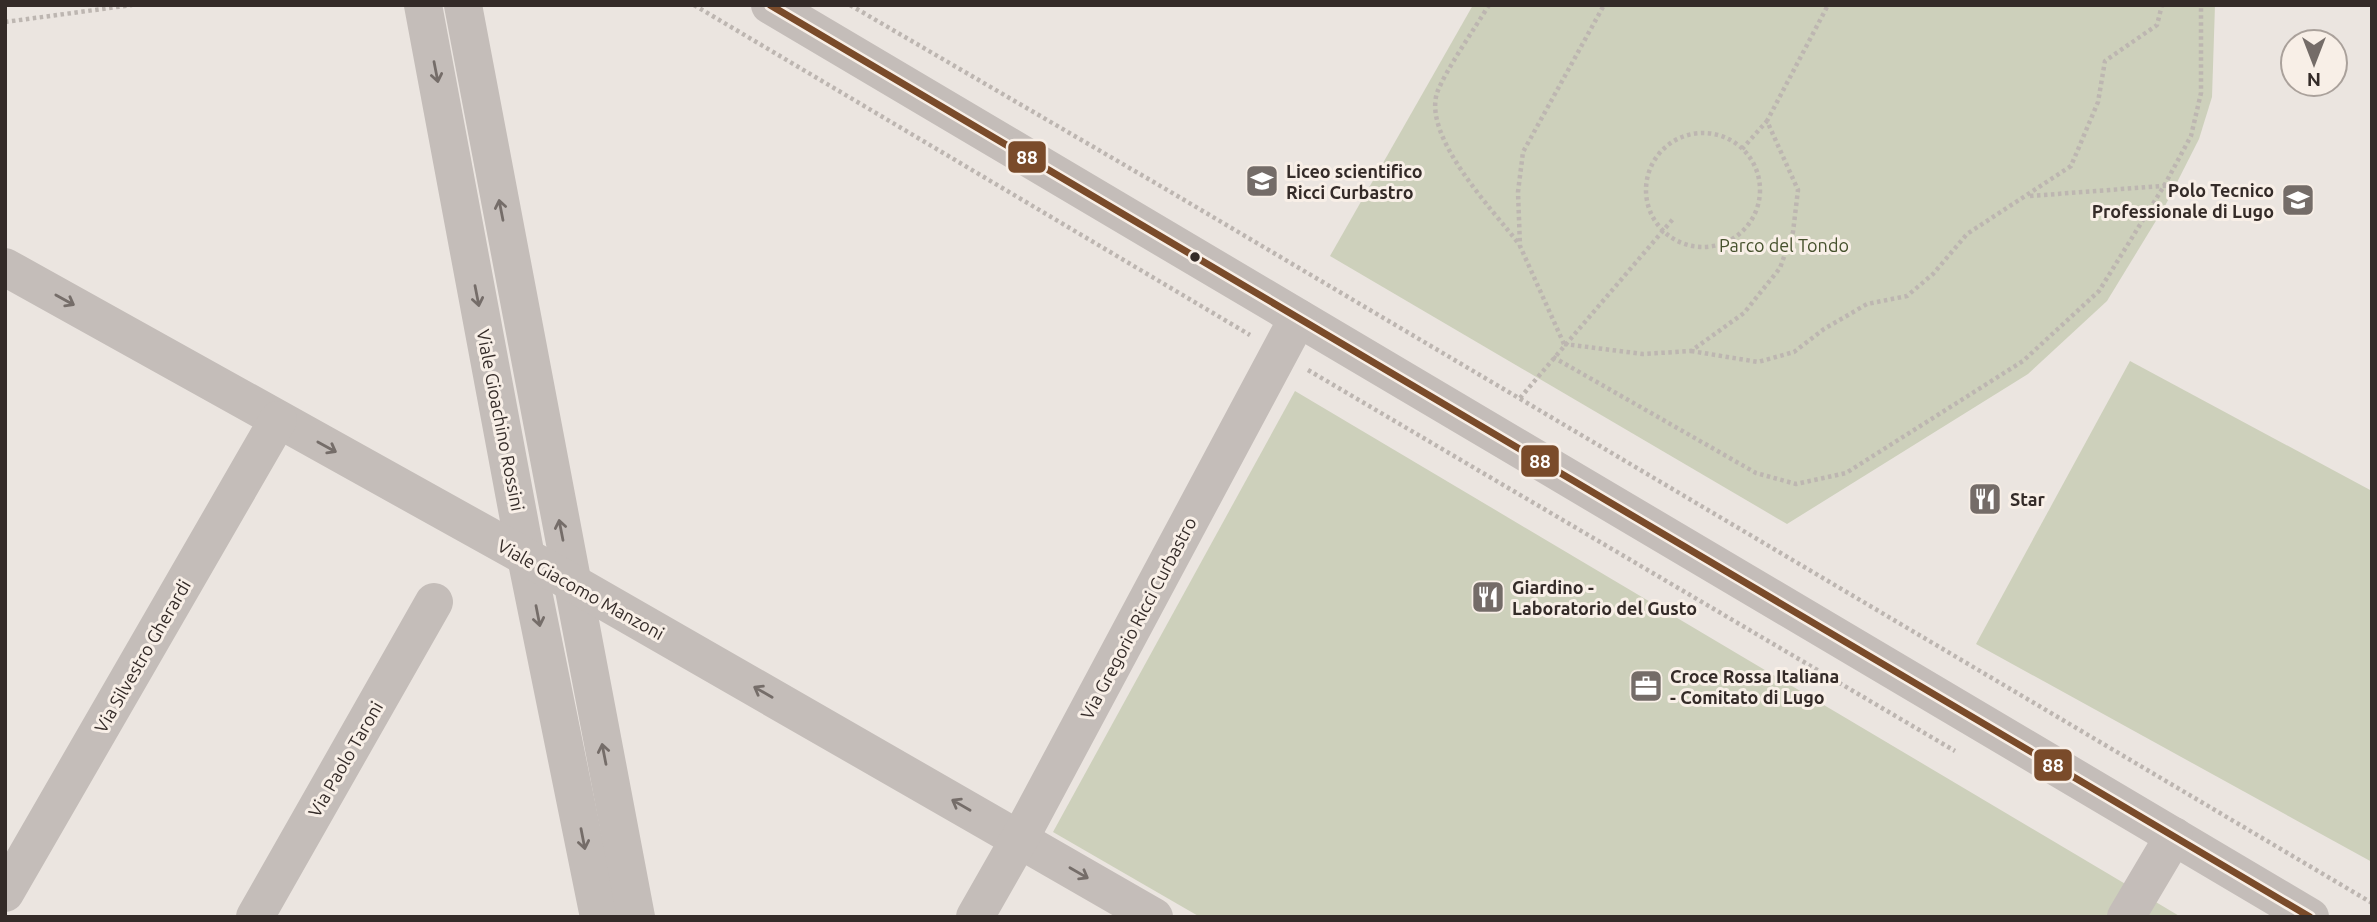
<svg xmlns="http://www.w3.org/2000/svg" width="2377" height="922" font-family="Ubuntu,sans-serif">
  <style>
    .green { fill: #cdd0bb }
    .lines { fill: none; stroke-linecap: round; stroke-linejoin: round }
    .path { stroke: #bdb6b1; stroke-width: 4.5; stroke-dasharray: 3.5 3.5; stroke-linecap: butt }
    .minor { stroke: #c4bdb9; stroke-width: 38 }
    .bus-1-casing { stroke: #f8efe7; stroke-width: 12 }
    .bus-1 { stroke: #7a4b2a; stroke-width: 7 }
    .oneway { stroke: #756d69 }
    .bus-dot { fill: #342b28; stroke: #f8efe7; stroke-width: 2.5 }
    .labels { text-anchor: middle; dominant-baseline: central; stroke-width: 6; stroke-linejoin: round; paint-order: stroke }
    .poi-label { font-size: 18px; font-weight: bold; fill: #342b28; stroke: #f8efe7; text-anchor: start }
    .park-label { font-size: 18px; fill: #46512d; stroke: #f8efe7 }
    .street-label { font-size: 18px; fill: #342b28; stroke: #f8efe7 }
    .line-badge { stroke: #f8efe7; stroke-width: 2.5 }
    .badge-label { font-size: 19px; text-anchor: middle; font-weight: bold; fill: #fff }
  </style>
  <rect width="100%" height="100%" fill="#ebe5e0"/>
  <g class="green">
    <polygon points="1473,5 2215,5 2212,97 2199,139 2165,206 2107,301 2028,374 1787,524 1330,256"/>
    <polygon points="2130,361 2372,491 2372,862 1976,644"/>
    <polygon points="1295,391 2181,917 1200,917 1053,832"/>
  </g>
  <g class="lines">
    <g class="path">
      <polyline points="694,5 1250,335"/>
      <polyline points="850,5 1169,191 2372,903"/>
      <path d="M1489,5c-14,23 -44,66 -52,88 -14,45 56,117 82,151"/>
      <polyline points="5,22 132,5"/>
      <circle cx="1703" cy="190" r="57"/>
      <polyline points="1742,149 1767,121"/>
      <polyline points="2030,196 2175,185"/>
      <polyline points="1564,344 1643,354 1691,351 1744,313 1780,268 1793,232 1798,190 1767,121 1828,5"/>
      <polyline points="1564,344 1520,246 1518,192 1523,152 1604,5"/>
      <polyline points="1691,351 1758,362 1794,352 1824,329 1867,304 1907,296 1933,274 1967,234 2071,166 2098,102 2105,61 2157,25 2162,5"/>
      <polyline points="1553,357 1756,473 1796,484 1846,473 2023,361 2099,291 2164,186 2191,136 2201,93 2201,5"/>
      <polyline points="1308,370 1955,751"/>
      <polyline points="1520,398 1673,219"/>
    </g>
    <g class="minor">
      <polyline points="423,5 526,557 599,917"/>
      <polyline points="463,5 636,917"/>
      <polyline points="770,5 2310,917"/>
      <polyline points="5,267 571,582 1154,917"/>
      <polyline points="5,893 278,420"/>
      <polyline points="255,917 434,602"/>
      <polyline points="975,917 1020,838 1298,318"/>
      <polyline points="2126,917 2174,836"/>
    </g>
    <defs>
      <polyline id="bus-1" points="770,5 2310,917"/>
    </defs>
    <use href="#bus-1" class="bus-1-casing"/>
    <use href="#bus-1" class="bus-1"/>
  </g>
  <defs><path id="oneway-shaft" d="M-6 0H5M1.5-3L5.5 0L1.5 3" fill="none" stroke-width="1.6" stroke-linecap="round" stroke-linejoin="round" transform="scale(1.75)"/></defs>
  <g class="oneway">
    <use href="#oneway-shaft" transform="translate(436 72) rotate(79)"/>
    <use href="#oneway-shaft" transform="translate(501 210) rotate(-101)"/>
    <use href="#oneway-shaft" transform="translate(477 296) rotate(79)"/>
    <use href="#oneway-shaft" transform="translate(65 300) rotate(29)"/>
    <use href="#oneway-shaft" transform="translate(327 447) rotate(29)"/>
    <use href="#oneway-shaft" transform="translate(561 530) rotate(-101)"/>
    <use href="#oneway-shaft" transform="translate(538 616) rotate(79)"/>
    <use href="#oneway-shaft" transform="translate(763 692) rotate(-150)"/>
    <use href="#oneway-shaft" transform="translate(604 754) rotate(-101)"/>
    <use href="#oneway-shaft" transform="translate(961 805) rotate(-150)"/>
    <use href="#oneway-shaft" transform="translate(583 839) rotate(79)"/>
    <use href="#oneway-shaft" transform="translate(1079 873) rotate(30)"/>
  </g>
  <defs>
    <symbol id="school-square" viewBox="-11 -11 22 22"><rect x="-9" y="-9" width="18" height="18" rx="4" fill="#746c68" stroke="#f8efe7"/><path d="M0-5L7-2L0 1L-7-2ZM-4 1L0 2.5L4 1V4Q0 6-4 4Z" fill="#fff"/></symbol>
    <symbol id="restaurant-square" viewBox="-11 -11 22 22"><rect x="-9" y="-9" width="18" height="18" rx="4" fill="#746c68" stroke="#f8efe7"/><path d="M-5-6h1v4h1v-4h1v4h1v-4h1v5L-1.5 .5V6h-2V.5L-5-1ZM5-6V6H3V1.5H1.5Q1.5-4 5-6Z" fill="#fff"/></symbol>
    <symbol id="office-square" viewBox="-11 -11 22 22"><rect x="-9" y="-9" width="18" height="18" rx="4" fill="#746c68" stroke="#f8efe7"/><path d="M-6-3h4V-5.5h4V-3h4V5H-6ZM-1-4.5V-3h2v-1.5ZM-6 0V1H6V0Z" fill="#fff"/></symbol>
  </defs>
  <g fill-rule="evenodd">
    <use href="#school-square" x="1243" y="162" width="38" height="38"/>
    <use href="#school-square" x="2279" y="181" width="38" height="38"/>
    <use href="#restaurant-square" x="1966" y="480" width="38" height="38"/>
    <use href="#restaurant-square" x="1469" y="578" width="38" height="38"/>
    <use href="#office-square" x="1627" y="667" width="38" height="38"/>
  </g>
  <circle class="bus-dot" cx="1195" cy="257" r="6"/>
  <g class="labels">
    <g class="poi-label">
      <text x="1286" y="171">Liceo scientifico<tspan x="1286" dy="21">Ricci Curbastro</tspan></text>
      <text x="2274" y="190" text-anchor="end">Polo Tecnico<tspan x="2274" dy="21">Professionale di Lugo</tspan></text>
      <text x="2010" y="499">Star</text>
      <text x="1512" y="587">Giardino -<tspan x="1512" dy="21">Laboratorio del Gusto</tspan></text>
      <text x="1670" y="676">Croce Rossa Italiana<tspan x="1670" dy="21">- Comitato di Lugo</tspan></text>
    </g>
    <g class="park-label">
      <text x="1784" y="245">Parco del Tondo</text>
    </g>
    <g class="street-label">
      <text transform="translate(501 420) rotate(79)">Viale Gioachino Rossini</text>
      <text transform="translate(581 589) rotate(29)">Viale Giacomo Manzoni</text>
      <text transform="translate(1138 618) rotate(-62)">Via Gregorio Ricci Curbastro</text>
      <text transform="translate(142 656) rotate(-60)">Via Silvestro Gherardi</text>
      <text transform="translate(345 759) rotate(-60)">Via Paolo Taroni</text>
    </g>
  </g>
  <g class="line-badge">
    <rect x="1007" y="140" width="40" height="34" rx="7" fill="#7a4b2a"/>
    <rect x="1520" y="444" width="40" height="34" rx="7" fill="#7a4b2a"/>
    <rect x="2033" y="748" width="40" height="34" rx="7" fill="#7a4b2a"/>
  </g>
  <g class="badge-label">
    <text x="1027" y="164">88</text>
    <text x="1540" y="468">88</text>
    <text x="2053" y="772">88</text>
  </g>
  <rect width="2377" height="922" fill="none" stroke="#342b28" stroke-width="14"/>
  <g transform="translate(2314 63) rotate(180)"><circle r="33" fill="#f8efe7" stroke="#aaa19b" stroke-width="2"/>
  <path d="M0-5L12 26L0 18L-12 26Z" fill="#746c68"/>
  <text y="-10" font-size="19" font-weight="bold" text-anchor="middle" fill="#342b28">N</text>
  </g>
</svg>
